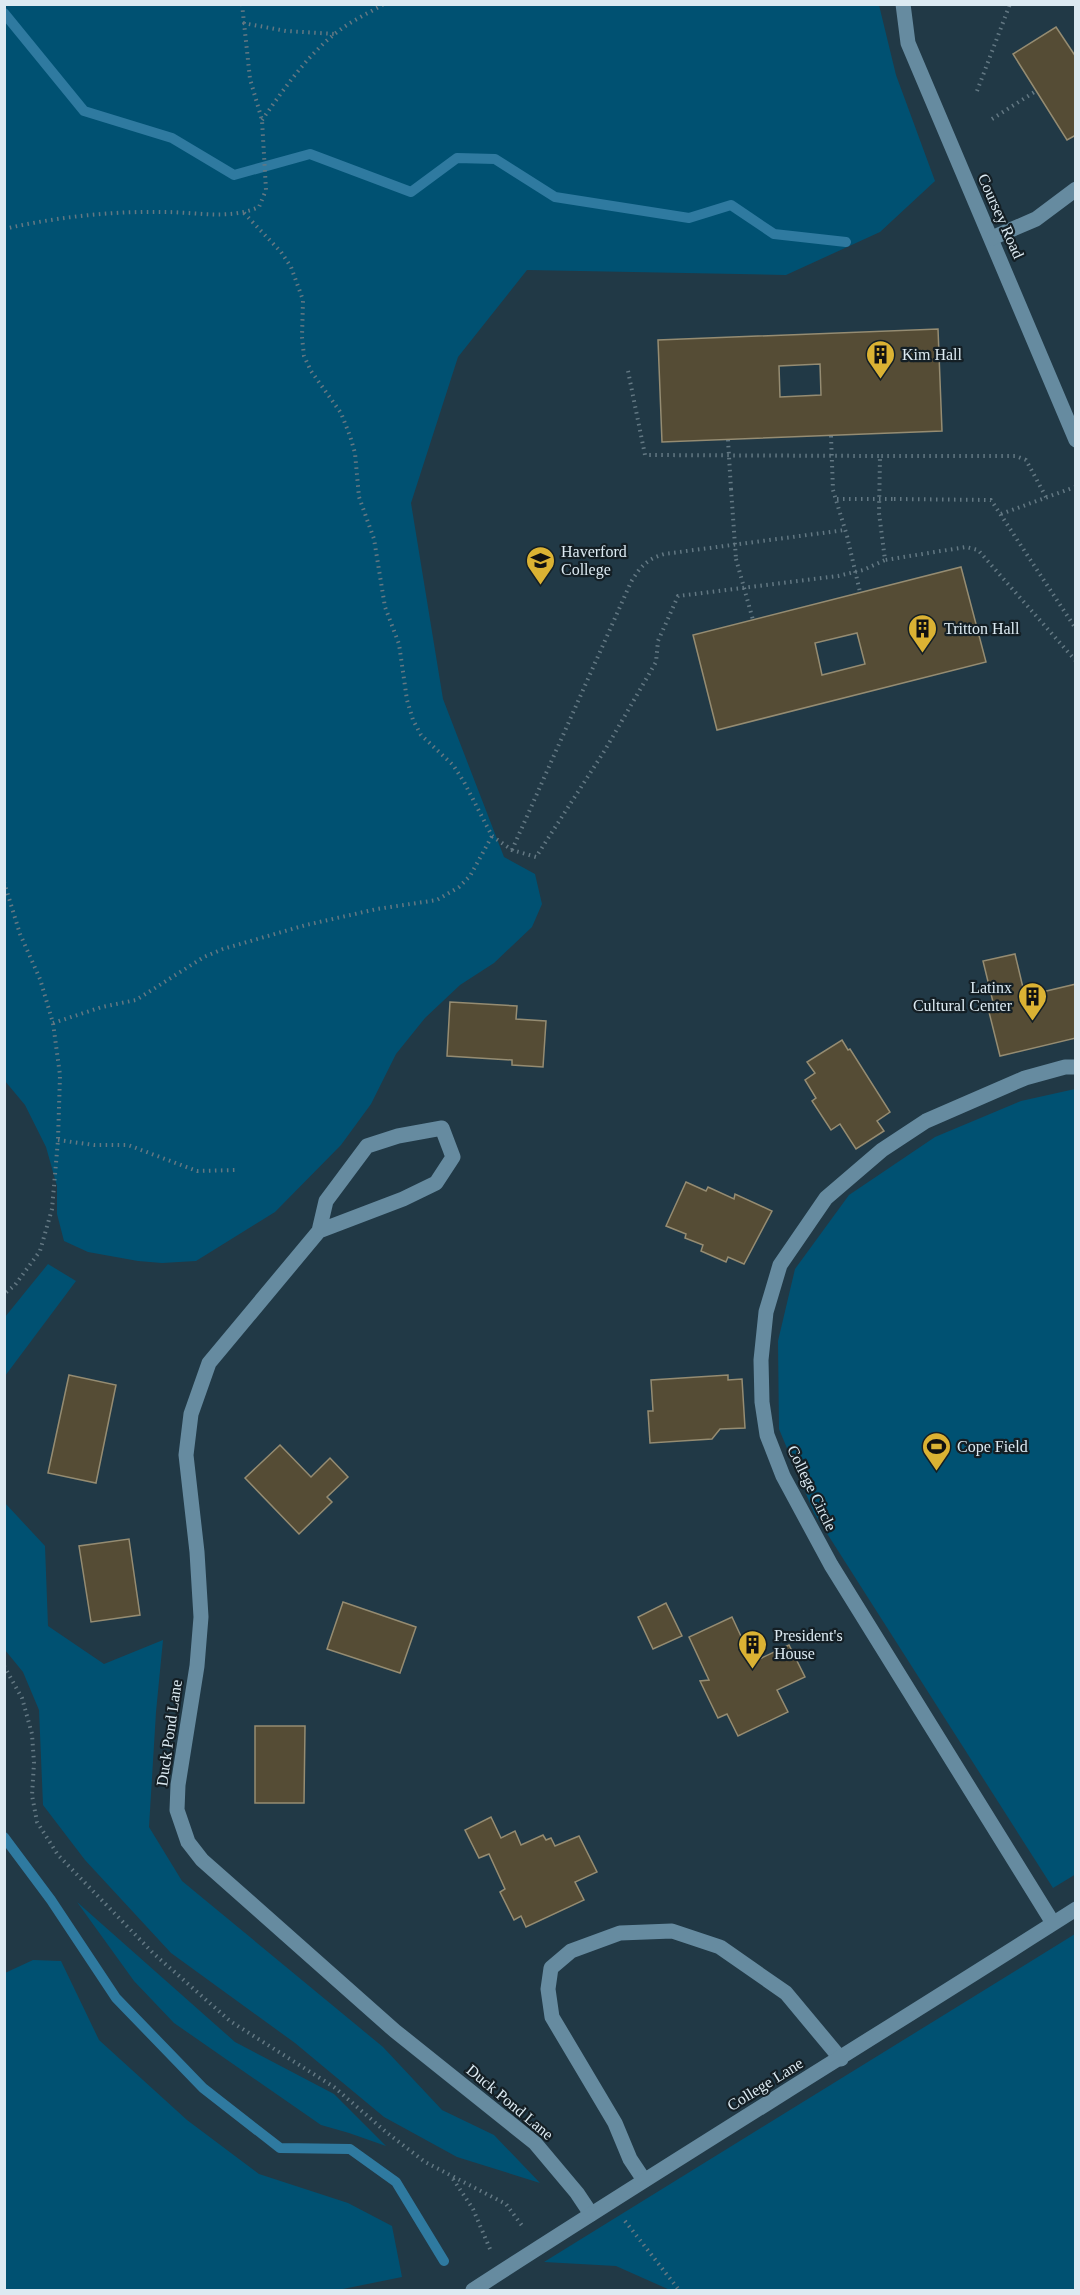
<svg xmlns="http://www.w3.org/2000/svg" width="1080" height="2295" font-family="Georgia,serif">
  <style>
    .green { fill: #005172 }
    .lines { fill: none; stroke-linecap: round; stroke-linejoin: round }
    .stream { stroke: #2f7aa0; stroke-width: 10 }
    .building { fill: #554c35; stroke: #958c72; stroke-width: 1.5; fill-rule: evenodd }
    .path { stroke: #637883; stroke-width: 4; stroke-dasharray: 1.5 4.5; stroke-linecap: butt }
    .minor { stroke: #668ba0; stroke-width: 15 }
    .path-bridge { stroke: #637883; stroke-width: 4; stroke-dasharray: 1.5 4.5; stroke-linecap: butt }
    .labels { text-anchor: middle; dominant-baseline: central; stroke-width: 4.5; stroke-linejoin: round; paint-order: stroke }
    .street-label { font-size: 16px; fill: #dceaf2; stroke: #141f25 }
    .poi-label { font-size: 16px; fill: #dceaf2; stroke: #141f25; text-anchor: start }
  </style>
  <rect width="100%" height="100%" fill="#213946"/>
  <g class="green">
    <polygon points="4,5 879,5 896,75 935,181 880,232 786,275 527,270 458,357 411,503 443,699 504,857 535,874 542,904 532,927 494,963 460,985 425,1018 396,1054 371,1104 341,1145 275,1212 196,1261 162,1263 138,1261 88,1252 64,1241 57,1214 57,1186 46,1147 25,1105 5,1081"/>
    <polygon points="1075,1089 1076,1874 1053,1888 814,1513 779,1429 778,1341 795,1269 849,1195 935,1137 1021,1101"/>
    <polygon points="48,1264 76,1281 5,1376 5,1317"/>
    <polygon points="5,1503 45,1546 48,1626 104,1664 163,1640 156,1712 149,1827 182,1881 383,2047 442,2110 494,2135 540,2183 457,2157 384,2117 295,2043 171,1953 85,1860 43,1805 39,1710 23,1672 5,1650"/>
    <polygon points="77,1902 235,2042 334,2094 386,2146 349,2133 321,2125 174,2023 134,1981"/>
    <polygon points="1075,1934 1075,2290 670,2290 616,2266 544,2262"/>
    <polygon points="33,1960 61,1961 99,2040 187,2120 259,2174 348,2203 392,2226 402,2277 338,2290 5,2290 5,1973"/>
  </g>
  <g class="lines">
    <g class="stream">
      <polyline points="4,13 84,111 172,138 234,175 310,154 411,192 457,158 495,159 555,197 689,218 731,205 774,234 846,242"/>
      <polyline points="4,1837 51,1900 116,1998 203,2088 280,2148 350,2149 396,2182 444,2261"/>
    </g>
  </g>
  <g class="building">
    <polygon points="1056,27 1076,57 1076,135 1067,140 1013,54"/>
    <path d="M938,329l4,102 -280,11 -4,-102zM820,364l1,31 -41,2 -1,-31z"/>
    <path d="M961,567l25,95 -269,68 -24,-95zM857,633l8,31 -43,11 -7,-32z"/>
    <polygon points="1015,954 1025,996 1076,984 1076,1038 1000,1056 987,1004 993,1002 983,961"/>
    <polygon points="450,1002 517,1006 516,1019 546,1021 543,1067 512,1065 512,1060 447,1056"/>
    <polygon points="842,1040 848,1050 850,1049 890,1112 877,1121 884,1131 856,1149 840,1124 831,1130 812,1101 816,1098 805,1080 815,1073 807,1062"/>
    <polygon points="686,1182 706,1191 708,1187 734,1199 735,1194 772,1211 744,1264 728,1257 726,1262 701,1251 703,1245 685,1238 686,1234 666,1226"/>
    <polygon points="69,1375 116,1385 96,1483 48,1473"/>
    <polygon points="728,1375 728,1380 742,1379 745,1428 720,1429 712,1439 650,1443 648,1411 653,1411 651,1380"/>
    <polygon points="280,1445 311,1477 330,1458 348,1477 327,1497 332,1502 299,1534 245,1478"/>
    <polygon points="129,1539 140,1615 91,1622 79,1546"/>
    <polygon points="343,1602 416,1627 400,1673 327,1649"/>
    <polygon points="666,1603 682,1636 653,1649 638,1617"/>
    <polygon points="732,1617 753,1662 789,1645 805,1677 777,1690 788,1712 738,1736 727,1714 718,1718 700,1681 709,1680 689,1637"/>
    <polygon points="255,1726 305,1726 304,1803 255,1803"/>
    <polygon points="491,1817 501,1838 515,1831 521,1845 543,1835 546,1840 551,1838 555,1846 579,1836 597,1872 575,1882 584,1900 526,1927 521,1916 514,1920 500,1892 505,1889 489,1854 479,1858 465,1830"/>
  </g>
  <g class="lines">
    <g class="path">
      <polyline points="243,23 286,31 335,34"/>
      <polyline points="977,91 1010,4"/>
      <polyline points="992,119 1036,91"/>
      <path d="M262,120c24,-34 50,-72 85,-95 11,-7 25,-14 37,-21"/>
      <polyline points="244,213 281,252 291,267 303,300 302,337 304,356 311,371 341,413 350,436 355,453 359,497 374,539 385,607 399,644 407,700 413,720 421,735 453,765 464,782 492,836 512,850 536,857 605,750 656,662 658,641 678,596 838,576 863,570 885,560"/>
      <path d="M4,229c52,-12 107,-18 160,-17 32,0 66,8 95,-5l7,-17 -4,-70 -12,-41 -8,-75"/>
      <polyline points="628,371 645,455 880,456"/>
      <polyline points="731,489 736,559"/>
      <polyline points="833,490 847,536"/>
      <polyline points="1046,497 1026,460 1016,456 880,456 879,513 885,560 966,547 978,550 1076,661"/>
      <polyline points="837,499 861,499"/>
      <polyline points="894,499 991,500 1076,629"/>
      <polyline points="1001,514 1075,487"/>
      <path d="M512,850l119,-268c9,-15 16,-23 33,-28l181,-24"/>
      <polyline points="4,882 20,934 40,979 53,1023 60,1075 58,1140 52,1209 40,1251 15,1285 4,1294"/>
      <polyline points="53,1023 102,1007 136,1000 204,957 223,949 306,925 377,909 437,900 459,887 470,876 492,836"/>
      <polyline points="58,1140 94,1145 128,1145 197,1171 236,1170"/>
      <polyline points="4,1666 22,1698 32,1734 34,1763 32,1795 37,1822 58,1855 153,1953 230,2021 334,2087 386,2132 425,2162 506,2204 523,2227"/>
      <polyline points="453,2179 473,2209 490,2249"/>
      <polyline points="625,2221 679,2290"/>
    </g>
    <g class="minor">
      <polyline points="903,4 908,43 1076,440"/>
      <polyline points="992,238 1036,219 1076,189"/>
      <polyline points="319,1231 403,1199 436,1183 453,1157 442,1128 398,1136 367,1146 326,1201 319,1231 209,1363 191,1414 186,1455 197,1552 201,1617 197,1666 178,1785 177,1810 188,1842 202,1860 395,2031 535,2143 577,2193 591,2214"/>
      <polyline points="1053,1923 831,1565 783,1476 767,1435 762,1402 761,1360 766,1312 780,1265 826,1198 882,1150 926,1121 1025,1078 1065,1067 1076,1067"/>
      <polyline points="644,2180 630,2159 615,2123 552,2017 548,1989 551,1968 571,1951 620,1933 672,1931 720,1947 786,1993 841,2059"/>
      <path d="M473,2290c199,-129 402,-253 603,-381"/>
    </g>
    <g class="path-bridge">
      <polyline points="831,436 833,490"/>
      <polyline points="728,440 731,489"/>
      <polyline points="861,499 894,499"/>
      <polyline points="847,536 860,592"/>
      <polyline points="736,559 753,620"/>
    </g>
  </g>
  <defs>
    <symbol id="building-pin" viewBox="-11 -11 22 30"><path d="M0 17L-7.5 6A9.5 9.5 0 1 1 7.5 6Z" fill="#dbb233" stroke="#141f25"/><path d="M-4-6H4V6H1V3H-1V6H-4ZM-2.5-4.3h1.7v1.8h-1.7ZM.8-4.3h1.7v1.8H.8ZM-2.5-1h1.7V.8h-1.7ZM.8-1h1.7V.8H.8Z" fill="#111"/></symbol>
    <symbol id="university-pin" viewBox="-11 -11 22 30"><path d="M0 17L-7.5 6A9.5 9.5 0 1 1 7.5 6Z" fill="#dbb233" stroke="#141f25"/><path d="M0-5L7-2L0 1L-7-2ZM-4 1L0 2.5L4 1V4Q0 6-4 4Z" fill="#111"/></symbol>
    <symbol id="stadium-pin" viewBox="-11 -11 22 30"><path d="M0 17L-7.5 6A9.5 9.5 0 1 1 7.5 6Z" fill="#dbb233" stroke="#141f25"/><path d="M0-5a6.5 5 0 1 0 0 10a6.5 5 0 1 0 0-10ZM-3.5-1.8h7v3.6h-7Z" fill="#111"/></symbol>
  </defs>
  <g fill-rule="evenodd">
    <use href="#building-pin" x="864" y="338" width="33" height="45"/>
    <use href="#university-pin" x="524" y="544" width="33" height="45"/>
    <use href="#building-pin" x="906" y="612" width="33" height="45"/>
    <use href="#building-pin" x="1016" y="980" width="33" height="45"/>
    <use href="#stadium-pin" x="920" y="1430" width="33" height="45"/>
    <use href="#building-pin" x="736" y="1628" width="33" height="45"/>
  </g>
  <g class="labels">
    <g class="street-label">
      <text transform="translate(1001 216) rotate(66)">Coursey Road</text>
      <text transform="translate(812 1488) rotate(64)">College Circle</text>
      <text transform="translate(169 1733) rotate(-82)">Duck Pond Lane</text>
      <text transform="translate(765 2084) rotate(-32)">College Lane</text>
      <text transform="translate(510 2102) rotate(40)">Duck Pond Lane</text>
    </g>
    <g class="poi-label">
      <text x="902" y="354">Kim Hall</text>
      <text x="561" y="551">Haverford<tspan x="561" dy="18">College</tspan></text>
      <text x="944" y="628">Tritton Hall</text>
      <text x="1012" y="987" text-anchor="end">Latinx<tspan x="1012" dy="18">Cultural Center</tspan></text>
      <text x="957" y="1446">Cope Field</text>
      <text x="774" y="1635">President's<tspan x="774" dy="18">House</tspan></text>
    </g>
  </g>
  <rect width="1080" height="2295" fill="none" stroke="#dceaf2" stroke-width="12"/>
</svg>
